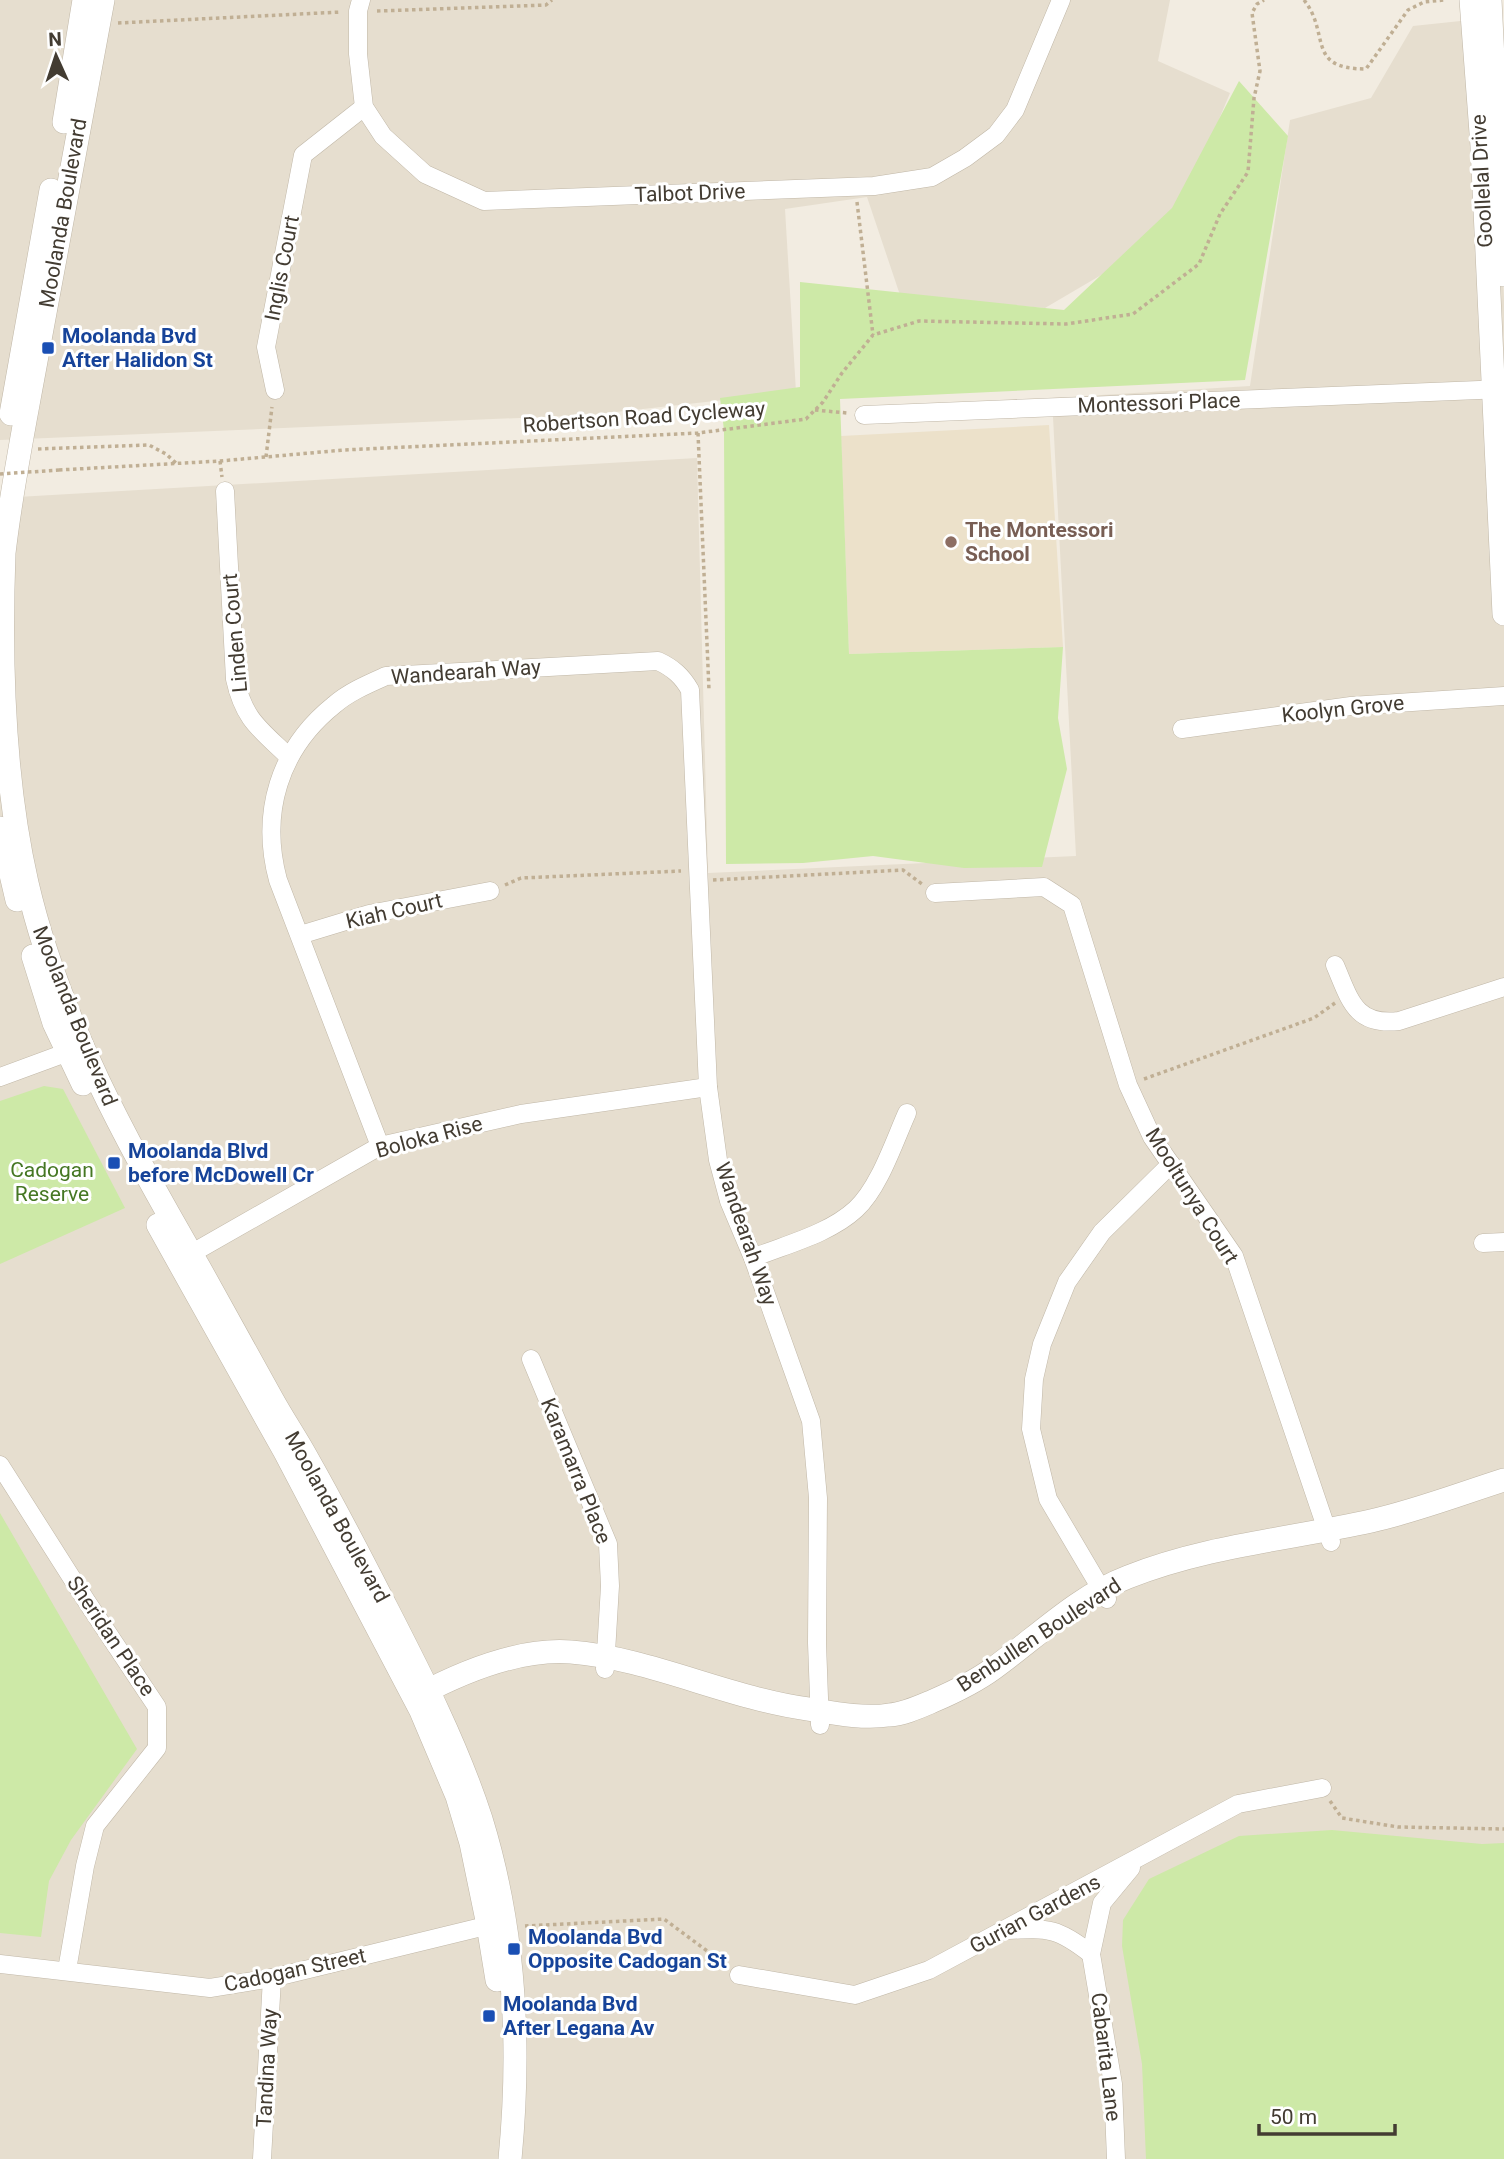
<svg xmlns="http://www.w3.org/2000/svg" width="1504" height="2159" font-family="Roboto,sans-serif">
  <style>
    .residential { fill: #e6decf }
    .education { fill: #ece1ca }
    .green { fill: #cde9a7 }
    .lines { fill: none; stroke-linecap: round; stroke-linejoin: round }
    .minor-casing { stroke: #c0b7a7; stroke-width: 19 }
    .tertiary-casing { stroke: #c0b7a7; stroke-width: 24 }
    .path { stroke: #c0af94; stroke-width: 3.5; stroke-dasharray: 3.5 3.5; stroke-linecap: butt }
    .minor { stroke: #fff; stroke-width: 18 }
    .tertiary { stroke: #fff; stroke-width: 23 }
    .path-bridge { stroke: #c0af94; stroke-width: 3.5; stroke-dasharray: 3.5 3.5; stroke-linecap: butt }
    .transit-dot { fill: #1a4fb4; stroke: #fff; stroke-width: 2.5 }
    .education-dot { fill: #8d6e63; stroke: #fff; stroke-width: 2.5 }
    .labels { text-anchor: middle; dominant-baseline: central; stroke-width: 6; stroke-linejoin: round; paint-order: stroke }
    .street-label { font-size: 21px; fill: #433c32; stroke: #fff }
    .transit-label { font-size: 21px; font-weight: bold; fill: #164399; stroke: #fff; text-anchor: start }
    .education-label { font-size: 21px; font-weight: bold; fill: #785e54; stroke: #fff; text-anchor: start }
    .park-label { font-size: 21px; fill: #457723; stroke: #fff }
  </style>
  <rect width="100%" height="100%" fill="#f2ece1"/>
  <g class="residential">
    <polygon points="0,0 1170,0 1158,61 1230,93 1171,234 1045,308 900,295 867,197 785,209 796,392 589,415 0,440"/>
    <polygon points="1489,18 1504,299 1504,2159 0,2159 0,498 697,458 708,873 1076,856 1052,398 1250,386 1290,120 1371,98 1413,26"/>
  </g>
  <polygon class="education" points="1049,425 1063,647 849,654 841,436"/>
  <g class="green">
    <polygon points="1239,81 1288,136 1245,380 840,399 849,654 1063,647 1058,718 1067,769 1042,867 964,868 873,856 803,863 726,864 724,430 720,398 800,387 800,282 1064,310 1172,208"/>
    <polygon points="44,1086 63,1089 125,1208 0,1264 0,1101"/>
    <polygon points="0,1513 137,1749 71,1840 49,1881 41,1937 0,1933"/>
    <polygon points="1332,1830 1482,1844 1504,1843 1504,2159 1146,2159 1142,2064 1122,1946 1123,1920 1149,1879 1239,1836"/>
  </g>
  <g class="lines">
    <defs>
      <g id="minor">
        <polyline points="361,0 358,11 358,54 364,107 383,136 425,174 484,201 874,186 932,177 965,158 996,135 1015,110 1061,0"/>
        <polyline points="275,390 266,347 303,155 364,107"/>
        <polyline points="864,415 1504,389"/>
        <path d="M225,491l10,188c9,41 25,50 54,78"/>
        <polyline points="1182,729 1351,706 1504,696"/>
        <polyline points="935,893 1044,887 1072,905 1128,1085 1152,1137 1234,1256 1331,1542"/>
        <polyline points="300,935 369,914 490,891"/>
        <path d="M1335,965c15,35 20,61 64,56l105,-34"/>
        <polyline points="0,1077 79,1048"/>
        <path d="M380,1146l-102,-266c-18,-67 1,-131 56,-175 15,-13 34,-21 52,-29l272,-15c15,7 24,15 32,29l18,397 10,73 11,41 24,57 58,163 7,77 -1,145 3,82"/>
        <polyline points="1483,1243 1504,1242"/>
        <path d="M753,1258c34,-14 76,-24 103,-49 23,-21 38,-67 51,-96"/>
        <polyline points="180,1260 380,1146 521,1114 708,1087"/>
        <polyline points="531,1359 608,1544 610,1586 605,1669"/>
        <polyline points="0,1465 87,1602 157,1707 157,1748 95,1826 85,1866 67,1970"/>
        <polyline points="1107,1599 1048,1499 1031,1429 1034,1379 1042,1344 1067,1282 1102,1232 1171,1164"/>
        <path d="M1008,1930c41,-2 50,-2 83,24"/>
        <polyline points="0,1964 210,1988 272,1978 498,1923"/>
        <polyline points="739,1975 855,1995 929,1970 1238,1804 1322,1788"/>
        <polyline points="262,2159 272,1978"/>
        <polyline points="1116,2159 1113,2084 1091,1954 1102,1903 1131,1868"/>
      </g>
      <g id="tertiary">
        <path d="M103,0c-22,124 -47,248 -69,372 -11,60 -23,120 -30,181 -4,107 -1,225 23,330 32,138 102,264 173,386 24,43 48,86 72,130 11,20 24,39 35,59 26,46 51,94 75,141 37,72 74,143 99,220 34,110 40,226 29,340"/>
        <polyline points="1471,0 1482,146 1504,614"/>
        <polyline points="1490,0 1504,275"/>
        <polyline points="64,122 84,0"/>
        <polyline points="11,414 51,190"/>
        <polyline points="0,828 17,900"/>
        <polyline points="33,956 54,1023 83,1084"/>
        <polyline points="158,1225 285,1452 421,1711 457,1796 471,1843 488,1925 497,1980"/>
        <path d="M417,1696c45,-24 102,-48 154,-44 78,6 157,46 237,57 25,4 55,10 81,6 15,-1 30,-8 44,-14 21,-9 42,-19 61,-33 43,-31 84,-72 134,-91 77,-31 162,-38 243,-56 45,-10 89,-27 133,-41"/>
      </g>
    </defs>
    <use href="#minor" class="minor-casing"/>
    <use href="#tertiary" class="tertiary-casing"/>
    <g class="path">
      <path d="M1304,0c27,34 1,69 62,69l42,-59 16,-8 20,-2"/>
      <polyline points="377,11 546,5 552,0"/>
      <polyline points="118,23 341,12"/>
      <polyline points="857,202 873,335"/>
      <polyline points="815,410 847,413"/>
      <polyline points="698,433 709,690"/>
      <polyline points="38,449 149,445 166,454 177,464"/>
      <polyline points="266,457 272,407"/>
      <polyline points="220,461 222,477"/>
      <polyline points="59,470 220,461 344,450 698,433 806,419 823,402 842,373 873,335 919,321 1066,324 1133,314 1199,264 1220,214 1248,172 1254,98 1260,71 1252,13 1257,4 1264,0"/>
      <polyline points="713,880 903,870 922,884"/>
      <polyline points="505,885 521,878 681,871"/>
      <polyline points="1144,1079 1314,1018 1335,1003"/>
      <polyline points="1330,1801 1342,1818 1398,1827 1504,1829"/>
      <polyline points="525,1926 664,1919 726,1965"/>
    </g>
    <use href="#minor" class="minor"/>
    <use href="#tertiary" class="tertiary"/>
    <polyline class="path-bridge" points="0,474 59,470"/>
  </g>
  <g class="transit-dot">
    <rect x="41" y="341" width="14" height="14" rx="3.5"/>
    <rect x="107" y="1156" width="14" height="14" rx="3.5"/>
    <rect x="507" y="1942" width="14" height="14" rx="3.5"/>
    <rect x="482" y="2009" width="14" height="14" rx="3.5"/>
  </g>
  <circle class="education-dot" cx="951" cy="542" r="7"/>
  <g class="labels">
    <g class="street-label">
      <text transform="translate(1482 181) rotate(-93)">Goollelal Drive</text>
      <text transform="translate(690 193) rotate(-2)">Talbot Drive</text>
      <text transform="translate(63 213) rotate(-80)">Moolanda Boulevard</text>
      <text transform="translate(282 268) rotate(-79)">Inglis Court</text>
      <text transform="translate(1159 403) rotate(-2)">Montessori Place</text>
      <text transform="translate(644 417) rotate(-4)">Robertson Road Cycleway</text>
      <text transform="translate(235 633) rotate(-95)">Linden Court</text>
      <text transform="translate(466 672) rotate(-4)">Wandearah Way</text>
      <text transform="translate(1343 709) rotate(-6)">Koolyn Grove</text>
      <text transform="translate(394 911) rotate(-13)">Kiah Court</text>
      <text transform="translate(75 1016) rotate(68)">Moolanda Boulevard</text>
      <text transform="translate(429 1137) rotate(-15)">Boloka Rise</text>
      <text transform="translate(1192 1196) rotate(58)">Mooltunya Court</text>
      <text transform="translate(746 1234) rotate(71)">Wandearah Way</text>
      <text transform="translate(576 1471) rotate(68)">Karamarra Place</text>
      <text transform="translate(337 1517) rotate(61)">Moolanda Boulevard</text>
      <text transform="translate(1039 1635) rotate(-33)">Benbullen Boulevard</text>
      <text transform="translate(111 1636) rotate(56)">Sheridan Place</text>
      <text transform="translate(1035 1914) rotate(-28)">Gurian Gardens</text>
      <text transform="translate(295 1970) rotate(-12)">Cadogan Street</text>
      <text transform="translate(1106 2057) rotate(83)">Cabarita Lane</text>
      <text transform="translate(267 2068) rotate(-87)">Tandina Way</text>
    </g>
    <g class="transit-label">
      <text x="62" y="336">Moolanda Bvd<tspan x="62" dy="24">After Halidon St</tspan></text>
      <text x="128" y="1151">Moolanda Blvd<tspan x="128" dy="24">before McDowell Cr</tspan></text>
      <text x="528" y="1937">Moolanda Bvd<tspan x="528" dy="24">Opposite Cadogan St</tspan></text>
      <text x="503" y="2004">Moolanda Bvd<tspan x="503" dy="24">After Legana Av</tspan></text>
    </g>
    <g class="education-label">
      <text x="965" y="530">The Montessori<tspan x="965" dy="24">School</tspan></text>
    </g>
    <g class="park-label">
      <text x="52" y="1170">Cadogan<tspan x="52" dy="24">Reserve</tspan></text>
    </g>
  </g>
  <g transform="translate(56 56) rotate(357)" stroke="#ffffff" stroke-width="5" paint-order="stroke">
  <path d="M0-5L12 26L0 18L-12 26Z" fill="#433c32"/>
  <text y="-10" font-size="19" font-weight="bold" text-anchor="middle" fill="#433c32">N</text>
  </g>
  <path d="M1259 2124v10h136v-10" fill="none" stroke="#433c32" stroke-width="3.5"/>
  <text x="1270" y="2124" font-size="21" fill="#433c32" stroke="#ffffff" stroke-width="5" paint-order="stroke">50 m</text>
</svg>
